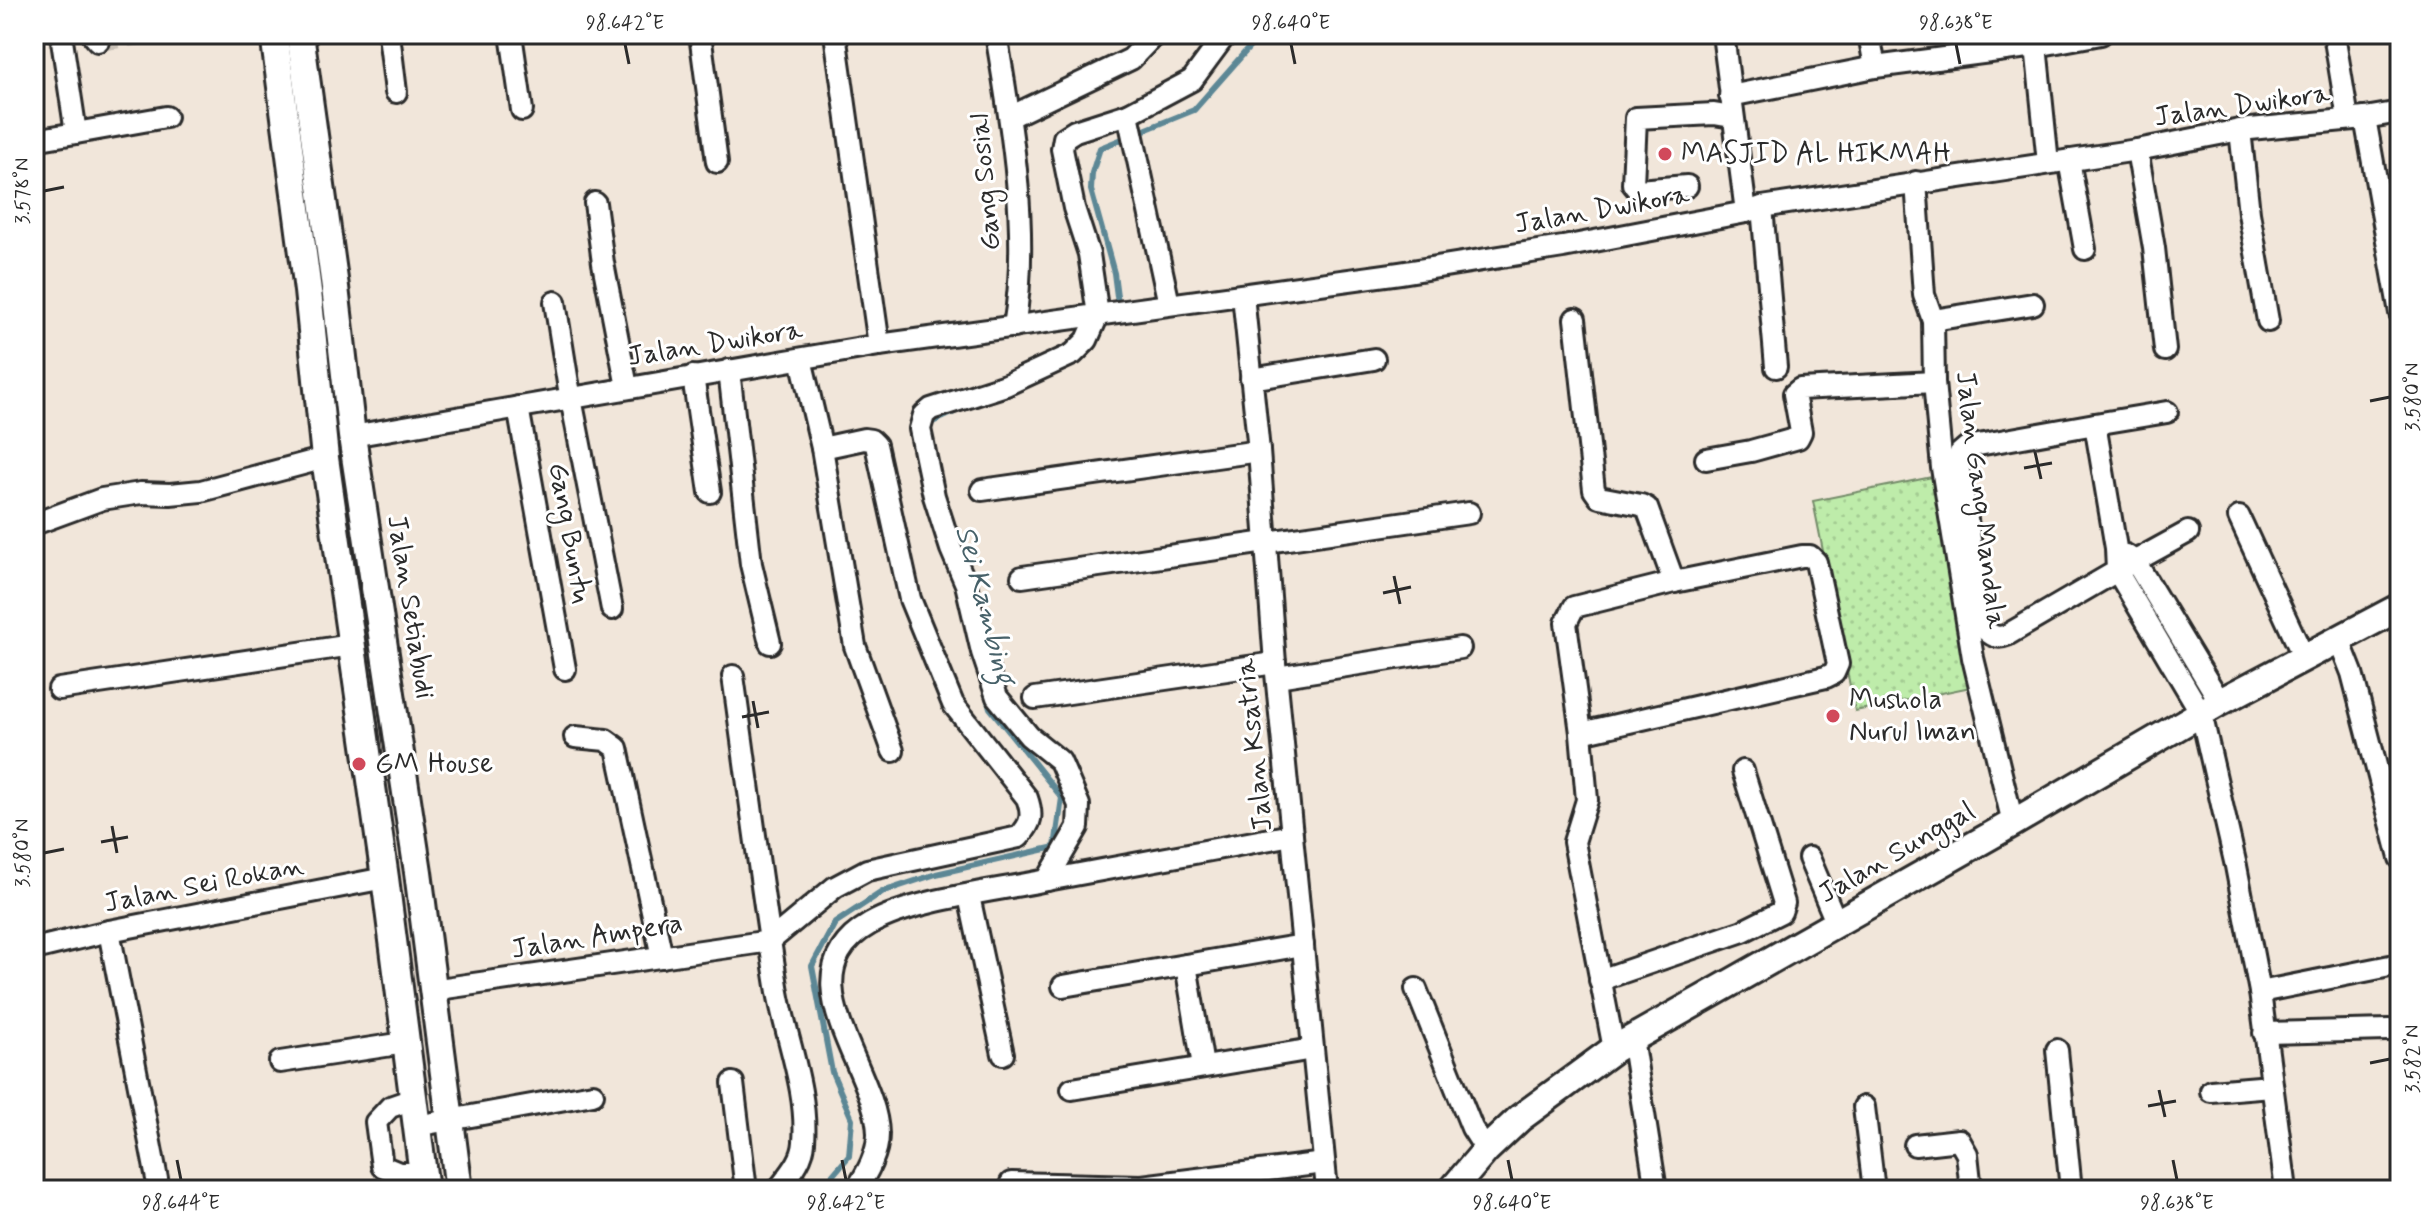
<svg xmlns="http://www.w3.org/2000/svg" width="2434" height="1224" font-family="Mynerve,sans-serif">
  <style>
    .green { fill: url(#green-dots); stroke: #748c6a; stroke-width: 2 }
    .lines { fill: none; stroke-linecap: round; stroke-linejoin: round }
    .stream { stroke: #5c8795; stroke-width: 6 }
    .minor-tunnel { stroke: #c9c1b7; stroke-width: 20; stroke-dasharray: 20 10; stroke-linecap: butt }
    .minor-casing { stroke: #2b2b2b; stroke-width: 26 }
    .major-casing { stroke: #2b2b2b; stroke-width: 32 }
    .minor { stroke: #fff; stroke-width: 20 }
    .major { stroke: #fff; stroke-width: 26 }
    .ticks { fill: none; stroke: #2b2b2b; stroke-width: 3 }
    .poi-dot { fill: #d1495b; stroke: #fff; stroke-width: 3 }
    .labels { text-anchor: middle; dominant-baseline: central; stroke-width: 6; stroke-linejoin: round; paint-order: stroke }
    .street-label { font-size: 28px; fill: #2b2b2b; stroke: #fff }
    .poi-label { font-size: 28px; fill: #2b2b2b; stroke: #fff; text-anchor: start }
    .water-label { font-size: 30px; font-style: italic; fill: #476169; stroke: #fff }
    .neatline { fill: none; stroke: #2b2b2b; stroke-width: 3 }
    .ticks-label { font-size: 20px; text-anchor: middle; fill: #2b2b2b }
  </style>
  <defs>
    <pattern id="green-dots" width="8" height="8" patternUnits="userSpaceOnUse" patternTransform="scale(2)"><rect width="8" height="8" fill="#beecaa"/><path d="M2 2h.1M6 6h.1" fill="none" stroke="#a3cb92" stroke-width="1.8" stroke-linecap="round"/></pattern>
  </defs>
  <rect width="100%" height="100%" fill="#f1e6da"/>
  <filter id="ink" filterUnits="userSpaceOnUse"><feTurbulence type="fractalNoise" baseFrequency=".0125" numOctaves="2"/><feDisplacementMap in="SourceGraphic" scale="16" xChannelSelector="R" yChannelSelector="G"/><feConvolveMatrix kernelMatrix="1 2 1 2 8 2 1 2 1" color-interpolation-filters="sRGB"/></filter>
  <g filter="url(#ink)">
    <polygon class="green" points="1942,475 1985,684 1855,711 1813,501"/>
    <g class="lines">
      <g class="stream">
        <polyline points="1115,305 1118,304 1114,273 1091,190 1092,173 1100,148 1194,110 1261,34"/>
        <polyline points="928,424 961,409"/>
        <polyline points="820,1190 849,1156 852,1119 832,1072 812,966 835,923 882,892 936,874 1055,847 1062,798 990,708 986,694"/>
      </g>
      <polyline class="minor-tunnel" points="98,41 149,34"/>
      <defs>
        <g id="minor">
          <polyline points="61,34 76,133 166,117"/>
          <polyline points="92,34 98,41"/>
          <polyline points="389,34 396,92"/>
          <polyline points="511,34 522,110"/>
          <polyline points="700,34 717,162"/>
          <polyline points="835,34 879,345"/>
          <path d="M996,34c16,93 34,200 18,293"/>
          <polyline points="1723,34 1746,212"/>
          <polyline points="1869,34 1875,67"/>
          <polyline points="2334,34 2348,119"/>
          <polyline points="2035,36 2048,163"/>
          <polyline points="1730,96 1875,67 2036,46 2101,34"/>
          <polyline points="1128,114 1169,304"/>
          <polyline points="1010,117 1131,59 1155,34"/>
          <polyline points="2365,118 2400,313"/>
          <polyline points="2240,130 2249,213 2268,321"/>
          <polyline points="34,140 76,133"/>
          <polyline points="2137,150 2154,248 2165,350"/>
          <polyline points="2069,160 2085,249"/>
          <polyline points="1916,182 1924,295 1933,320 1934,382 1942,468 1973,658 2013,823"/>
          <polyline points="1687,186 1638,190 1633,184 1636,118 1714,114 1732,117"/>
          <polyline points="595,203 603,263 627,387"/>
          <polyline points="1762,207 1776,367"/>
          <polyline points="1243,295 1259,451 1275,663 1327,1190"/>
          <polyline points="555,302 568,383 612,609"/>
          <polyline points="1575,319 1594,490 1599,497 1641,505 1647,508 1674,582"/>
          <polyline points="1933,320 2033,304"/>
          <polyline points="801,359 822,448 855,646 893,751"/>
          <polyline points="729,370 751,564 770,643"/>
          <polyline points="693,376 710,492"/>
          <polyline points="1251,379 1374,359"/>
          <polyline points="518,407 565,669"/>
          <polyline points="2095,424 2167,412"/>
          <polyline points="352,436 879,345 1400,273 1563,247 1746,212 1762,207 2137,150 2240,130 2365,118 2400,112"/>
          <polyline points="1706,459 1751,451 1798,438 1801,432 1794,394 1800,389 1934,382"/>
          <polyline points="982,490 1259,451"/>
          <polyline points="2239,517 2304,658"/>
          <polyline points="34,524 102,499 141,493 170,494 201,491 325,458"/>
          <path d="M2188,532l-71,39 -110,64c-10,4 -16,1 -23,-7l-26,-165 2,-10 7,-6 128,-23 21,124 1,23 84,142 35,153 24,126 26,198"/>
          <polyline points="2126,555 2135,561 2220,702"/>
          <polygon points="1802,556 1810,556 1816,562 1838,664 1834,673 1826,677 1581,733 1566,623 1574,607 1674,582"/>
          <polyline points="1022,577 1469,513"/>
          <polyline points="2339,640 2352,673 2400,858"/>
          <path d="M733,676c15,105 28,211 45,316 9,50 30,99 26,150 -1,19 -15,33 -26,48"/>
          <polyline points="1277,677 1460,648"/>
          <polyline points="59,689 352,645"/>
          <polyline points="1035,698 1275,663"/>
          <polyline points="1581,733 1587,800 1574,842 1614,1049"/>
          <polyline points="575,737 606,740 617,748 662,957"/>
          <polyline points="1809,858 1837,924"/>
          <polyline points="1047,880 1292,835"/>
          <polyline points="969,896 1003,1054"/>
          <polyline points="109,931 157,1179"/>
          <path d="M770,941l65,-54 32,-17 152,-33c13,-14 14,-22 8,-39l-74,-94 -43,-105 -34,-154 -5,-5 -7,-1 -42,9"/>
          <polyline points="34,949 109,931 385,878"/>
          <polyline points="1186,965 1203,1066"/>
          <polyline points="1600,980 1743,931 1781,912 1784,903 1743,771"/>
          <polyline points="1063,986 1303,945"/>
          <polyline points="1416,989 1472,1128 1486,1150"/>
          <polyline points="432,990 770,941"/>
          <polyline points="2260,992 2400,964"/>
          <polyline points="2264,1033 2389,1030"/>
          <polyline points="1632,1038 1656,1190"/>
          <polyline points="2057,1050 2071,1190"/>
          <polyline points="280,1062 405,1043"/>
          <polyline points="733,1083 746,1190"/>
          <polyline points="1072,1089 1313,1049"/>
          <polyline points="2211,1091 2271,1086"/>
          <polyline points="413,1099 390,1107 376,1122 382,1166 399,1173 422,1173"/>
          <polyline points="1864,1107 1874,1190"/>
          <polyline points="416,1126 593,1094"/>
          <polyline points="1915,1145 1959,1140 1967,1154 1971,1190"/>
          <polyline points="1011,1183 1142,1186 1324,1163"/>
          <path d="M856,1190c11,-17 22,-36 22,-56 -1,-66 -97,-159 -8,-210 44,-25 126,-33 177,-44l31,-53 1,-22 -19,-44 -31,-25 -32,-39 -15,-45 -16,-68 -15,-35 -17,-53 -14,-67 4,-14 7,-6 75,-24 67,-31 14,-14 11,-25 -9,-61 -15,-46 -12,-59 2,-11 11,-7 53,-17 64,-34 34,-46"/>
        </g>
        <g id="major">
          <polyline points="274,34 308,291 325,458 385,878 425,1190"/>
          <polyline points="300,34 335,287 352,436 418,872 459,1190"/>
          <polyline points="1452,1190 1486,1150 1520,1118 1614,1049 2013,823 2220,702 2400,607"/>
        </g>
      </defs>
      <use href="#minor" class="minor-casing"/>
      <use href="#major" class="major-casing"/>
      <use href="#minor" class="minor"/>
      <use href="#major" class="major"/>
    </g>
  </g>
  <path class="ticks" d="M625,44l4,20M1291,44l4,20M1956,44l4,20M44,191l20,-4M2370,401l20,-4M2035,452l6,27M2024,468l28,-5M1394,576l6,28M1383,593l28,-6M753,701l5,27M742,717l27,-5M112,826l5,27M101,842l27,-5M44,853l20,-4M2370,1063l20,-4M2159,1090l6,27M2148,1106l28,-5M177,1160l4,20M842,1160l4,20M1508,1160l4,20M2173,1160l4,20"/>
  <g class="poi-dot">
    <circle cx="1665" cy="154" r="8"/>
    <circle cx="1833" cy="716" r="8"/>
    <circle cx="359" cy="764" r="8"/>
  </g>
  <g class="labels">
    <g class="street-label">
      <text transform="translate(2242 106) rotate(-8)">Jalan Dwikora</text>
      <text transform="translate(986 182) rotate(-95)">Gang Sosial</text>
      <text transform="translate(1602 210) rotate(-10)">Jalan Dwikora</text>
      <text transform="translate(715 344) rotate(-9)">Jalan Dwikora</text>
      <text transform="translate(1980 500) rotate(83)">Jalan Gang Mandala</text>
      <text transform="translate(569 533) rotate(80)">Gang Buntu</text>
      <text transform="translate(410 607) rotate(81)">Jalan Setiabudi</text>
      <text transform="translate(1255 745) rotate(-96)">Jalan Ksatria</text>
      <text transform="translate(1897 853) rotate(-30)">Jalan Sunggal</text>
      <text transform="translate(204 885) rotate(-11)">Jalan Sei Rokan</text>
      <text transform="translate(597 937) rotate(-9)">Jalan Ampera</text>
    </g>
    <g class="poi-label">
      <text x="1681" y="154">MASJID AL HIKMAH</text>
      <text x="1849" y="700">Mushola<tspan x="1849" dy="32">Nurul Iman</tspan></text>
      <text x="375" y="764">GM House</text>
    </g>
    <g class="water-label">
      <text transform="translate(985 605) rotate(75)">Sei Kambing</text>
    </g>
  </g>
  <rect width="2434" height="1224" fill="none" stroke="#fff" stroke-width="88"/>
  <rect x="44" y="44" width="2346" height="1136" class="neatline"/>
  <g class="ticks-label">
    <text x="625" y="29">98.642°E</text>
    <text x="1291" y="29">98.640°E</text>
    <text x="1956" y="29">98.638°E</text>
    <text transform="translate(22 191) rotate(-90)" y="7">3.578°N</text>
    <text transform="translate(2412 397) rotate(-90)" y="7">3.580°N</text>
    <text transform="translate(22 853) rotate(-90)" y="7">3.580°N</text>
    <text transform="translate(2412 1059) rotate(-90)" y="7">3.582°N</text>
    <text x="181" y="1209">98.644°E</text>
    <text x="846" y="1209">98.642°E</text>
    <text x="1512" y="1209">98.640°E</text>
    <text x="2177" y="1209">98.638°E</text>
  </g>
</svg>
